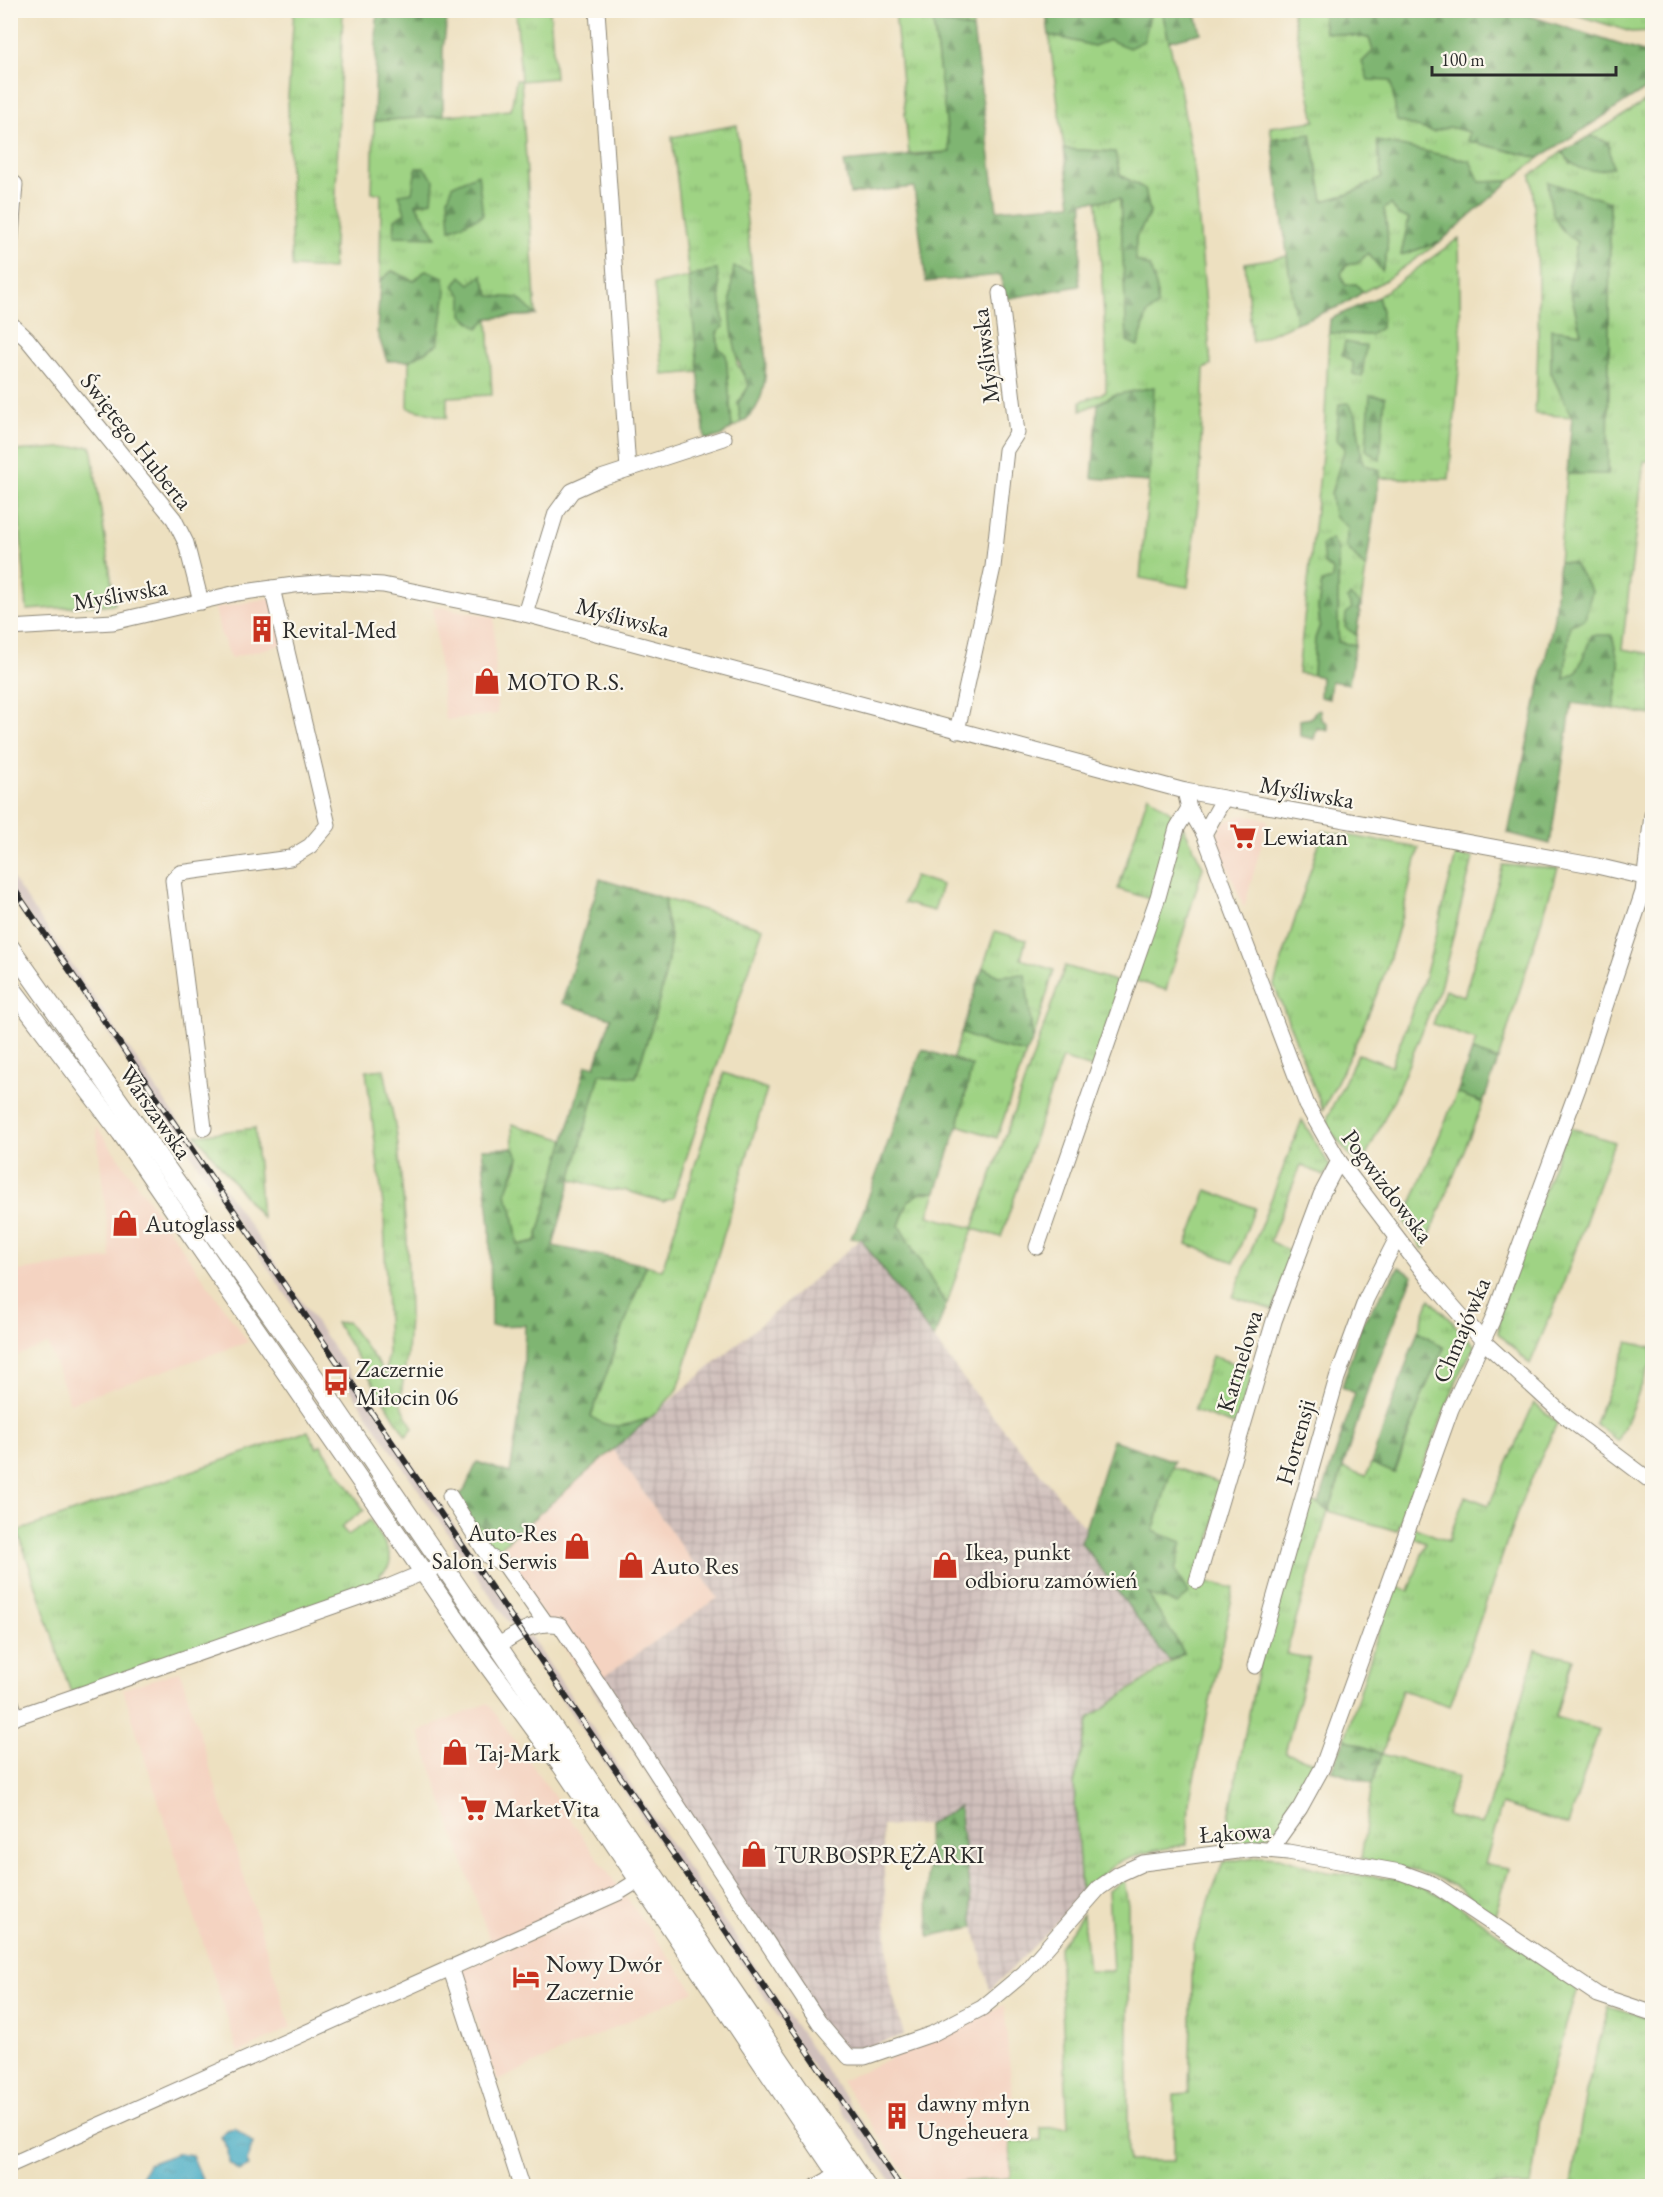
<svg xmlns="http://www.w3.org/2000/svg" width="1663" height="2197" font-family="'EB Garamond',serif">
  <style>
    .built { fill: #f4d3c1 }
    .industrial { fill: url(#industrial-grid) }
    .railway { fill: #d0c0bc }
    .grass { fill: url(#grass-tufts); stroke: #657f58; stroke-width: 1.5 }
    .forest { fill: url(#forest-firs); stroke: #55704e; stroke-width: 1.5 }
    .garden { fill: #9fd384; stroke: #657f58; stroke-width: 1.5 }
    .water { fill: url(#water-ripples); stroke: #386b78; stroke-width: 1.5 }
    .lines { fill: none; stroke-linecap: round; stroke-linejoin: round }
    .minor-casing { stroke: #8c8676; stroke-width: 17 }
    .major-casing { stroke: #8c8676; stroke-width: 20 }
    .minor { stroke: #fff; stroke-width: 15 }
    .major { stroke: #fff; stroke-width: 18 }
    .rail-casing { stroke: #2b2b2b; stroke-width: 6 }
    .rail { stroke: #fbf7ec; stroke-width: 4; stroke-dasharray: 11; stroke-linecap: butt }
    .labels { text-anchor: middle; dominant-baseline: central; stroke-width: 4.5; stroke-linejoin: round; paint-order: stroke }
    .street-label { font-size: 24px; fill: #2b2b2b; stroke: #fbf7ec }
    .poi-label { font-size: 24px; fill: #2b2b2b; stroke: #fbf7ec; text-anchor: start }
  </style>
  <defs>
    <pattern id="industrial-grid" width="8" height="8" patternUnits="userSpaceOnUse" patternTransform="scale(1.5)"><rect width="8" height="8" fill="#d0c0bc"/><path d="M0 4h8M4 0v8" fill="none" stroke="#b3a5a2"/></pattern>
    <pattern id="grass-tufts" width="24" height="20" patternUnits="userSpaceOnUse" patternTransform="scale(1.5)"><rect width="24" height="20" fill="#9fd384"/><path d="M3 7l-1-3M5 7V3M7 7l1-3M15 17l-1-3M17 17v-4M19 17l1-3" fill="none" stroke="#89b572"/></pattern>
    <pattern id="forest-firs" width="22" height="20" patternUnits="userSpaceOnUse" patternTransform="scale(1.5)"><rect width="22" height="20" fill="#7fb572"/><path d="M5 1l3.5 6h-7zM16 11l3.5 6h-7z" fill="#68935e"/></pattern>
    <pattern id="water-ripples" width="26" height="14" patternUnits="userSpaceOnUse" patternTransform="scale(1.5)"><rect width="26" height="14" fill="#44abc4"/><path d="M2 4q2-2 4 0t4 0M15 11q2-2 4 0t4 0" fill="none" stroke="#398b9f"/></pattern>
  </defs>
  <rect width="100%" height="100%" fill="#fbf7ec"/>
  <filter id="ink" filterUnits="userSpaceOnUse"><feTurbulence type="fractalNoise" baseFrequency=".0167" numOctaves="2"/><feDisplacementMap in="SourceGraphic" scale="12" xChannelSelector="R" yChannelSelector="G"/><feConvolveMatrix kernelMatrix="1 2 1 2 8 2 1 2 1" color-interpolation-filters="sRGB"/></filter>
  <filter id="wash" filterUnits="userSpaceOnUse"><feTurbulence type="fractalNoise" baseFrequency=".008" numOctaves="4" result="noise"/><feDisplacementMap in="SourceGraphic" scale="24" xChannelSelector="R" yChannelSelector="G"/><feGaussianBlur stdDeviation="1.35" result="paint"/><feColorMatrix in="noise" values="0 0 0 0 0 0 0 0 0 0 0 0 0 0 0 0 0 1.4 0 .05"/><feComposite in="paint" operator="in"/></filter>
  <g filter="url(#wash)">
    <rect width="100%" height="100%" fill="#ede0c0"/>
    <g class="built">
      <polygon points="280,596 291,642 231,658 220,632 215,608"/>
      <polygon points="433,606 494,617 497,714 445,720"/>
      <polygon points="1242,815 1268,820 1244,908 1217,840 1219,828 1225,822"/>
      <polygon points="96,1126 248,1342 70,1403 48,1344 11,1358 11,1272 111,1258"/>
      <polygon points="613,1449 718,1598 590,1686 499,1550"/>
      <polygon points="180,1671 291,2028 238,2053 123,1689"/>
      <polygon points="488,1703 619,1888 493,1942 489,1938 419,1732"/>
      <polygon points="626,1897 694,1991 497,2081 459,1971"/>
      <polygon points="1004,2005 1012,2093 1010,2178 946,2183 946,2186 914,2186 841,2081"/>
    </g>
    <polygon class="industrial" points="861,1239 974,1393 1085,1528 1081,1543 1169,1661 1089,1718 1074,1784 1081,1892 1055,1925 990,1990 974,1927 959,1808 927,1825 882,1826 889,1981 904,2035 863,2048 830,2050 590,1686 718,1598 613,1449"/>
    <g class="railway">
      <polygon points="11,876 352,1375 519,1620 511,1626 11,890"/>
      <polygon points="530,1636 672,1845 906,2186 894,2186 521,1640"/>
    </g>
    <g class="grass">
      <polygon points="294,11 343,11 333,269 292,267 288,98"/>
      <polygon points="516,11 550,11 555,78 521,81 536,315 488,318 492,395 447,397 447,418 408,408 409,361 439,343 414,281 392,271 380,281 381,194 372,192 374,121 511,110 516,80 521,80"/>
      <polygon points="895,11 971,11 973,29 933,20 950,152 909,154"/>
      <polygon points="1148,11 1162,11 1180,88 1195,175 1211,365 1204,369 1199,495 1188,587 1140,578 1149,482 1114,395 1081,411 1081,401 1106,392 1106,349 1097,201 1120,199 1123,254 1138,345 1147,314 1135,260 1136,237 1150,213 1145,189 1120,175 1115,152 1064,149 1049,35 1094,46 1109,40 1150,15"/>
      <path d="M1292,11h30l3,21 44,6c10,36 41,65 64,94l16,-6 20,6 -1,9 71,17 -29,23 -30,1 -103,-40 5,36 -33,16 -26,7 -12,-66 -39,4 -2,-12 45,-6z"/>
      <polygon points="1564,11 1648,11 1652,12 1652,31 1631,32"/>
      <path d="M1652,97v364h-8l-22,188 30,5v61l-38,-6 5,-45 -27,-29 -15,38 -13,7 9,-117 -14,-1 8,-88 41,-1 2,-271 -33,39 -8,45 12,47 -30,-4v44l21,44 -37,-3c5,-84 5,-155 -4,-239l31,-23 9,12 37,-22 -18,-6z"/>
      <polygon points="737,125 752,272 734,268 737,364 750,386 738,403 741,423 732,428 726,355 718,347 717,269 689,277 700,372 663,375 654,284 689,277 672,137"/>
      <path d="M1391,204l18,14 -8,37 39,-13 -56,39 -21,11 -7,-8 -11,1 -4,-11 5,-9 12,-2 10,-10 14,17c8,-20 6,-40 2,-61z"/>
      <polygon points="1459,238 1461,348 1449,479 1379,478 1380,470 1363,464 1356,415 1331,493 1348,527 1346,546 1366,569 1355,645 1338,642 1338,550 1324,563 1333,570 1332,579 1322,582 1318,608 1320,625 1315,639 1313,675 1298,673 1324,437 1329,333 1370,335 1382,311 1378,297"/>
      <polygon points="1287,256 1296,323 1252,342 1245,263"/>
      <polygon points="1148,795 1175,816 1150,899 1118,889"/>
      <polygon points="1183,826 1203,867 1166,990 1133,980"/>
      <path d="M1323,831l96,17c-8,31 -15,62 -24,93 -17,59 -45,115 -72,169l-49,-125z"/>
      <polygon points="1456,855 1473,858 1440,988 1395,1097 1360,1168 1328,1128 1328,1116 1358,1054 1391,1066 1425,977"/>
      <polygon points="1503,865 1558,868 1498,1060 1472,1051 1476,1040 1433,1024 1445,990 1464,996"/>
      <polygon points="914,876 942,885 934,911 904,903"/>
      <path d="M666,899l97,29 -90,270 -10,4 -39,-12h-15l-38,-11 29,-105 36,3c13,-44 29,-87 34,-133 2,-16 -8,-25 -4,-45z"/>
      <polygon points="995,931 1026,940 1021,959 1054,970 1033,1040 1025,974 998,976 983,967"/>
      <polygon points="1065,966 1122,983 1095,1069 1062,1058 1001,1237 973,1229 946,1305 899,1226 908,1201 922,1192 936,1192 928,1216 973,1228"/>
      <polygon points="961,1033 988,1044 1026,1053 997,1138 958,1125 972,1066 953,1058"/>
      <polygon points="384,1069 397,1136 407,1239 409,1314 407,1355 400,1402 413,1428 406,1436 336,1323 347,1322 386,1374 388,1352 384,1213 366,1071"/>
      <path d="M724,1073l43,16 -89,300c-9,9 -17,21 -27,28 -17,13 -45,13 -60,-1l55,-151 16,5z"/>
      <polygon points="1457,1093 1483,1103 1424,1250 1404,1221"/>
      <polygon points="1302,1120 1330,1166 1324,1176 1301,1165 1270,1241 1294,1253 1273,1310 1233,1297"/>
      <polygon points="512,1124 566,1140 536,1241 518,1245 512,1209 505,1194 518,1164 519,1157 513,1148"/>
      <polygon points="1568,1127 1614,1142 1560,1293 1530,1364 1498,1333 1501,1306"/>
      <polygon points="255,1128 262,1218 196,1135"/>
      <polygon points="1207,1190 1255,1208 1234,1262 1187,1244"/>
      <path d="M1430,1299l45,47 -14,24 -64,161 -69,-20 -42,143 24,4 -25,95 30,9c-8,26 -29,68 -57,78 -10,3 -24,1 -34,2l34,-175 48,-166 13,3 10,7 14,-43 23,8 5,-13 24,10 28,-80 21,-45 -26,-17z"/>
      <polygon points="1628,1342 1652,1348 1652,1361 1618,1441 1595,1423"/>
      <polygon points="1212,1356 1254,1370 1237,1426 1194,1411"/>
      <polygon points="1534,1403 1557,1423 1521,1502 1450,1706 1402,1690 1382,1754 1458,1777 1446,1815 1482,1825 1512,1734 1536,1650 1573,1658 1555,1717 1599,1730 1568,1825 1502,1804 1485,1864 1509,1868 1495,1915 1455,1886 1432,1875 1361,1859 1372,1784 1382,1754 1345,1739 1393,1586 1409,1591 1426,1543 1411,1537 1413,1527 1448,1541 1465,1496 1489,1505"/>
      <path d="M308,1431l9,17 4,-3 43,65 -23,17 7,8 22,-15c9,16 34,42 10,54l2,7 -37,12 -22,12 -250,87 -3,-2 -52,-159z"/>
      <polygon points="1172,1467 1221,1483 1203,1581 1234,1588 1189,1802 1187,1844 1144,1853 1117,1863 1081,1892 1074,1784 1089,1718 1184,1653 1147,1593 1175,1571 1153,1532"/>
      <polygon points="470,1521 511,1538 492,1555"/>
      <polygon points="1263,1856 1280,1857 1326,1872 1407,1880 1449,1899 1577,1989 1542,2104 1531,2186 946,2186 946,2183 1010,2178 1010,2142 1041,2141 1041,2128 1068,2127 1059,1947 1083,1914 1088,1971 1113,1971 1108,1891 1124,1880 1128,1905 1128,2161 1174,2161 1174,2094 1189,2093 1193,1947 1223,1862"/>
      <polygon points="1609,2006 1652,2019 1652,2186 1571,2186 1586,2092"/>
    </g>
    <g class="forest">
      <polygon points="1148,10 1150,15 1144,41 1129,48 1109,40 1094,46 1049,35 1046,11"/>
      <polygon points="377,11 448,11 443,50 443,116 374,121"/>
      <polygon points="1162,11 1195,11 1201,33 1169,41"/>
      <polygon points="1322,11 1514,11 1646,53 1652,61 1652,85 1539,158 1468,141 1469,132 1449,127 1433,132 1397,121 1391,81 1368,80 1362,62 1373,51 1369,38 1325,32"/>
      <polygon points="933,20 973,29 997,210 1071,204 1064,149 1115,152 1120,175 1145,189 1150,213 1136,237 1135,260 1150,267 1157,290 1157,306 1147,314 1138,346 1127,341 1120,199 1083,202 1079,286 1005,299 1001,275 926,282 914,187 850,194 844,162 950,152"/>
      <path d="M1311,134l12,67 26,-7 33,-16 -5,-37 93,20 10,21 30,-1 -70,61 -39,13 8,-37 -11,-3 -7,-11 -7,5c4,21 6,42 -2,62l-14,-18 -10,10 -12,2 -5,9 4,11 11,-1 7,8 -20,13 -47,18 -24,-184z"/>
      <path d="M1590,136l18,6 5,25c-24,7 -36,5 -51,-15z"/>
      <polygon points="416,168 424,168 434,180 432,201 416,204 436,237 394,236 395,219 405,213 399,194 412,192"/>
      <polygon points="478,174 483,215 450,230 448,198 453,185"/>
      <path d="M1548,182l62,20 -2,272h-41l5,-57 -21,-44v-44l30,4 -12,-47 8,-44c-24,-15 -27,-32 -29,-60z"/>
      <path d="M734,267l18,5c7,42 32,125 -11,151l-3,-20 11,-17c-19,-36 -22,-79 -15,-119z"/>
      <polygon points="717,269 724,327 717,332 718,347 726,355 732,428 721,436 705,440 689,277"/>
      <polygon points="426,270 443,277 446,291 438,344 409,361 387,361 377,332 380,281 392,271 414,281"/>
      <polygon points="482,275 490,296 518,298 536,315 488,318 478,328 462,315 462,296 454,286 461,276 470,284"/>
      <polygon points="1378,297 1382,311 1381,328 1370,335 1329,333 1330,319"/>
      <polygon points="1345,342 1366,346 1362,377 1353,374 1353,363 1342,355"/>
      <polygon points="1154,387 1149,482 1092,478 1098,404 1114,395"/>
      <polygon points="1370,395 1385,397 1380,460 1366,450"/>
      <polygon points="1348,403 1356,415 1363,464 1380,470 1366,569 1346,546 1348,527 1334,516 1331,494 1345,448 1336,439 1339,404"/>
      <polygon points="1331,539 1338,550 1338,642 1355,645 1349,684 1331,681 1329,699 1320,697 1321,677 1313,675 1315,639 1320,625 1318,608 1322,582 1332,579 1333,570 1324,563 1322,545"/>
      <polygon points="1559,562 1573,563 1592,591 1585,619 1570,625 1564,679 1577,672 1592,635 1612,635 1619,664 1614,709 1572,703 1550,844 1508,833 1554,618"/>
      <polygon points="1350,596 1361,604 1356,635 1345,627 1346,614 1352,608 1347,599"/>
      <polygon points="1316,710 1320,710 1321,719 1328,724 1328,731 1317,728 1314,739 1300,736 1300,720 1311,718"/>
      <path d="M600,879l66,20c-4,20 6,29 4,46 -5,45 -21,88 -34,132l-36,-3 -47,172 93,19 -55,151c18,16 38,9 59,2l-139,120 -41,-17 -13,-24 7,-6 13,-29 33,11 13,-82 2,-66 -34,1 -1,-99 -8,-78 31,-1 6,9 -13,37 6,15 6,36 18,-4 50,-176 9,1 16,-48 -49,-15z"/>
      <polygon points="983,967 998,976 1025,974 1033,1040 1026,1053 988,1044 961,1033"/>
      <polygon points="922,1049 972,1066 958,1125 936,1192 922,1192 908,1201 899,1226 946,1305 934,1339 861,1239 850,1238 857,1228"/>
      <polygon points="1472,1051 1498,1060 1483,1103 1457,1093"/>
      <polygon points="1399,1267 1413,1276 1369,1385 1329,1511 1319,1504 1355,1393 1342,1387 1361,1325"/>
      <polygon points="1418,1331 1444,1348 1423,1393 1394,1473 1371,1463"/>
      <polygon points="1113,1440 1174,1461 1153,1531 1182,1542 1175,1571 1189,1594 1177,1604 1148,1594 1184,1653 1169,1661 1081,1542"/>
      <polygon points="1345,1739 1382,1754 1372,1784 1331,1771"/>
      <polygon points="959,1807 974,1927 929,1936 927,1825"/>
    </g>
    <polygon class="garden" points="91,446 115,604 27,610 14,451"/>
    <g class="water">
      <polygon points="235,2128 253,2143 247,2161 249,2166 239,2171 229,2163 228,2149 221,2137 226,2130"/>
      <polygon points="178,2153 192,2155 205,2186 142,2186 142,2175 148,2164"/>
    </g>
  </g>
  <g filter="url(#ink)">
    <g class="lines">
      <defs>
        <g id="minor">
          <polyline points="597,10 628,469"/>
          <polyline points="10,248 15,184"/>
          <polyline points="10,323 27,339 174,519 186,543 201,602"/>
          <polyline points="525,614 556,513 572,491 601,478 724,438"/>
          <polyline points="10,628 113,622 237,593 294,585 329,582 383,585 525,614 1185,791 1597,866 1652,879"/>
          <polyline points="957,731 993,567 1006,450 1017,433 1000,293"/>
          <polyline points="1185,791 1189,808 1204,834 1307,1105 1339,1161 1429,1279 1484,1342 1566,1417 1652,1482"/>
          <polyline points="1204,834 1223,800"/>
          <polyline points="204,1128 173,880 180,873 290,858 310,846 328,825 272,588"/>
          <polyline points="1037,1247 1158,897 1177,828 1189,808"/>
          <polyline points="450,1496 488,1556 505,1565 545,1622"/>
          <polyline points="1197,1581 1274,1321 1321,1195 1339,1161"/>
          <path d="M499,1645c20,-13 37,-25 61,-20l259,397 30,35h16l67,-23 50,-26 42,-35 75,-85 20,-14 24,-11 111,-14 34,3 112,20 33,12 165,111 54,18"/>
          <polyline points="1255,1666 1337,1378 1366,1299 1397,1238"/>
          <polyline points="10,1699 16,1717"/>
          <polyline points="10,1719 388,1587 434,1568"/>
          <polyline points="1271,1849 1300,1808 1322,1768 1451,1409 1492,1321 1578,1088 1643,892 1652,815"/>
          <polyline points="450,1967 521,2186"/>
          <polyline points="10,2165 618,1893 647,1875"/>
          <polyline points="817,2186 837,2175"/>
        </g>
        <g id="major">
          <polyline points="10,947 316,1379 866,2186"/>
          <polyline points="10,986 121,1133 481,1656 561,1765 845,2186"/>
        </g>
      </defs>
      <use href="#minor" class="minor-casing"/>
      <use href="#major" class="major-casing"/>
      <use href="#minor" class="minor"/>
      <use href="#major" class="major"/>
      <defs>
        <polyline id="rail" points="10,883 900,2186"/>
      </defs>
      <use href="#rail" class="rail-casing"/>
      <use href="#rail" class="rail"/>
    </g>
  </g>
  <defs>
    <symbol id="building-bare" viewBox="-9 -9 18 18"><path d="M-4-6H4V6H1V3H-1V6H-4ZM-2.5-4.3h1.7v1.8h-1.7ZM.8-4.3h1.7v1.8H.8ZM-2.5-1h1.7V.8h-1.7ZM.8-1h1.7V.8H.8Z" fill="#c8321e" stroke="#fbf7ec" stroke-width="2.5" paint-order="stroke"/></symbol>
    <symbol id="shop-bare" viewBox="-9 -9 18 18"><path d="M-5-2.5h2.3a2.7 3.5 0 0 1 5.4 0H5L5.5 6h-11ZM-1.5-2.5h3a1.5 2.3 0 0 0-3 0Z" fill="#c8321e" stroke="#fbf7ec" stroke-width="2.5" paint-order="stroke"/></symbol>
    <symbol id="supermarket-bare" viewBox="-9 -9 18 18"><path d="M-6-5.5h2.5l.6 2H6L4.5 2H-2.5L-4.4-4H-6ZM-1.5 3.2a1.3 1.3 0 1 0 .1 0ZM3 3.2a1.3 1.3 0 1 0 .1 0Z" fill="#c8321e" stroke="#fbf7ec" stroke-width="2.5" paint-order="stroke"/></symbol>
    <symbol id="bus-bare" viewBox="-9 -9 18 18"><path d="M-5-6H5V4H4V6H2V4H-2V6H-4V4H-5ZM-3.5-4V0h7V-4ZM-3.5 1.2v1.5H-2V1.2ZM2 1.2v1.5H3.5V1.2Z" fill="#c8321e" stroke="#fbf7ec" stroke-width="2.5" paint-order="stroke"/></symbol>
    <symbol id="hotel-bare" viewBox="-9 -9 18 18"><path d="M-6-4.5h1.5V1H6V5H4.5V3h-9V5H-6ZM-4 0a1.8 1.8 0 1 1 3.6 0ZM.5 0V-2.5h3Q6-2.5 6 0Z" fill="#c8321e" stroke="#fbf7ec" stroke-width="2.5" paint-order="stroke"/></symbol>
  </defs>
  <g fill-rule="evenodd">
    <use href="#building-bare" x="243" y="610" width="38" height="38"/>
    <use href="#shop-bare" x="468" y="662" width="38" height="38"/>
    <use href="#supermarket-bare" x="1224" y="817" width="38" height="38"/>
    <use href="#shop-bare" x="106" y="1204" width="38" height="38"/>
    <use href="#bus-bare" x="317" y="1363" width="38" height="38"/>
    <use href="#shop-bare" x="558" y="1527" width="38" height="38"/>
    <use href="#shop-bare" x="612" y="1546" width="38" height="38"/>
    <use href="#shop-bare" x="926" y="1546" width="38" height="38"/>
    <use href="#shop-bare" x="436" y="1733" width="38" height="38"/>
    <use href="#supermarket-bare" x="455" y="1789" width="38" height="38"/>
    <use href="#shop-bare" x="735" y="1835" width="38" height="38"/>
    <use href="#hotel-bare" x="507" y="1958" width="38" height="38"/>
    <use href="#building-bare" x="878" y="2097" width="38" height="38"/>
  </g>
  <g class="labels">
    <g class="street-label">
      <text transform="translate(985 356) rotate(-97)">Myśliwska</text>
      <text transform="translate(137 441) rotate(52)">Świętego Huberta</text>
      <text transform="translate(120 594) rotate(-10)">Myśliwska</text>
      <text transform="translate(623 617) rotate(15)">Myśliwska</text>
      <text transform="translate(1307 792) rotate(10)">Myśliwska</text>
      <text transform="translate(156 1112) rotate(55)">Warszawska</text>
      <text transform="translate(1388 1186) rotate(53)">Pogwizdowska</text>
      <text transform="translate(1461 1330) rotate(-67)">Chmajówka</text>
      <text transform="translate(1239 1361) rotate(-73)">Karmelowa</text>
      <text transform="translate(1295 1442) rotate(-74)">Hortensji</text>
      <text transform="translate(1235 1832) rotate(-4)">Łąkowa</text>
    </g>
    <g class="poi-label">
      <text x="282" y="629">Revital-Med</text>
      <text x="507" y="681">MOTO R.S.</text>
      <text x="1263" y="836">Lewiatan</text>
      <text x="145" y="1223">Autoglass</text>
      <text x="356" y="1368">Zaczernie<tspan x="356" dy="28">Miłocin 06</tspan></text>
      <text x="557" y="1532" text-anchor="end">Auto-Res<tspan x="557" dy="28">Salon i Serwis</tspan></text>
      <text x="965" y="1551">Ikea, punkt<tspan x="965" dy="28">odbioru zamówień</tspan></text>
      <text x="651" y="1565">Auto Res</text>
      <text x="475" y="1752">Taj-Mark</text>
      <text x="494" y="1808">MarketVita</text>
      <text x="774" y="1854">TURBOSPRĘŻARKI</text>
      <text x="546" y="1963">Nowy Dwór<tspan x="546" dy="28">Zaczernie</tspan></text>
      <text x="917" y="2102">dawny młyn<tspan x="917" dy="28">Ungeheuera</tspan></text>
    </g>
  </g>
  <rect width="1663" height="2197" fill="none" stroke="#fbf7ec" stroke-width="36"/>
  <path d="M1432 66v9h184v-9" fill="none" stroke="#2b2b2b" stroke-width="3"/>
  <text x="1441" y="66" font-size="18" fill="#2b2b2b" stroke="#fbf7ec" stroke-width="4.5" paint-order="stroke">100 m</text>
</svg>
